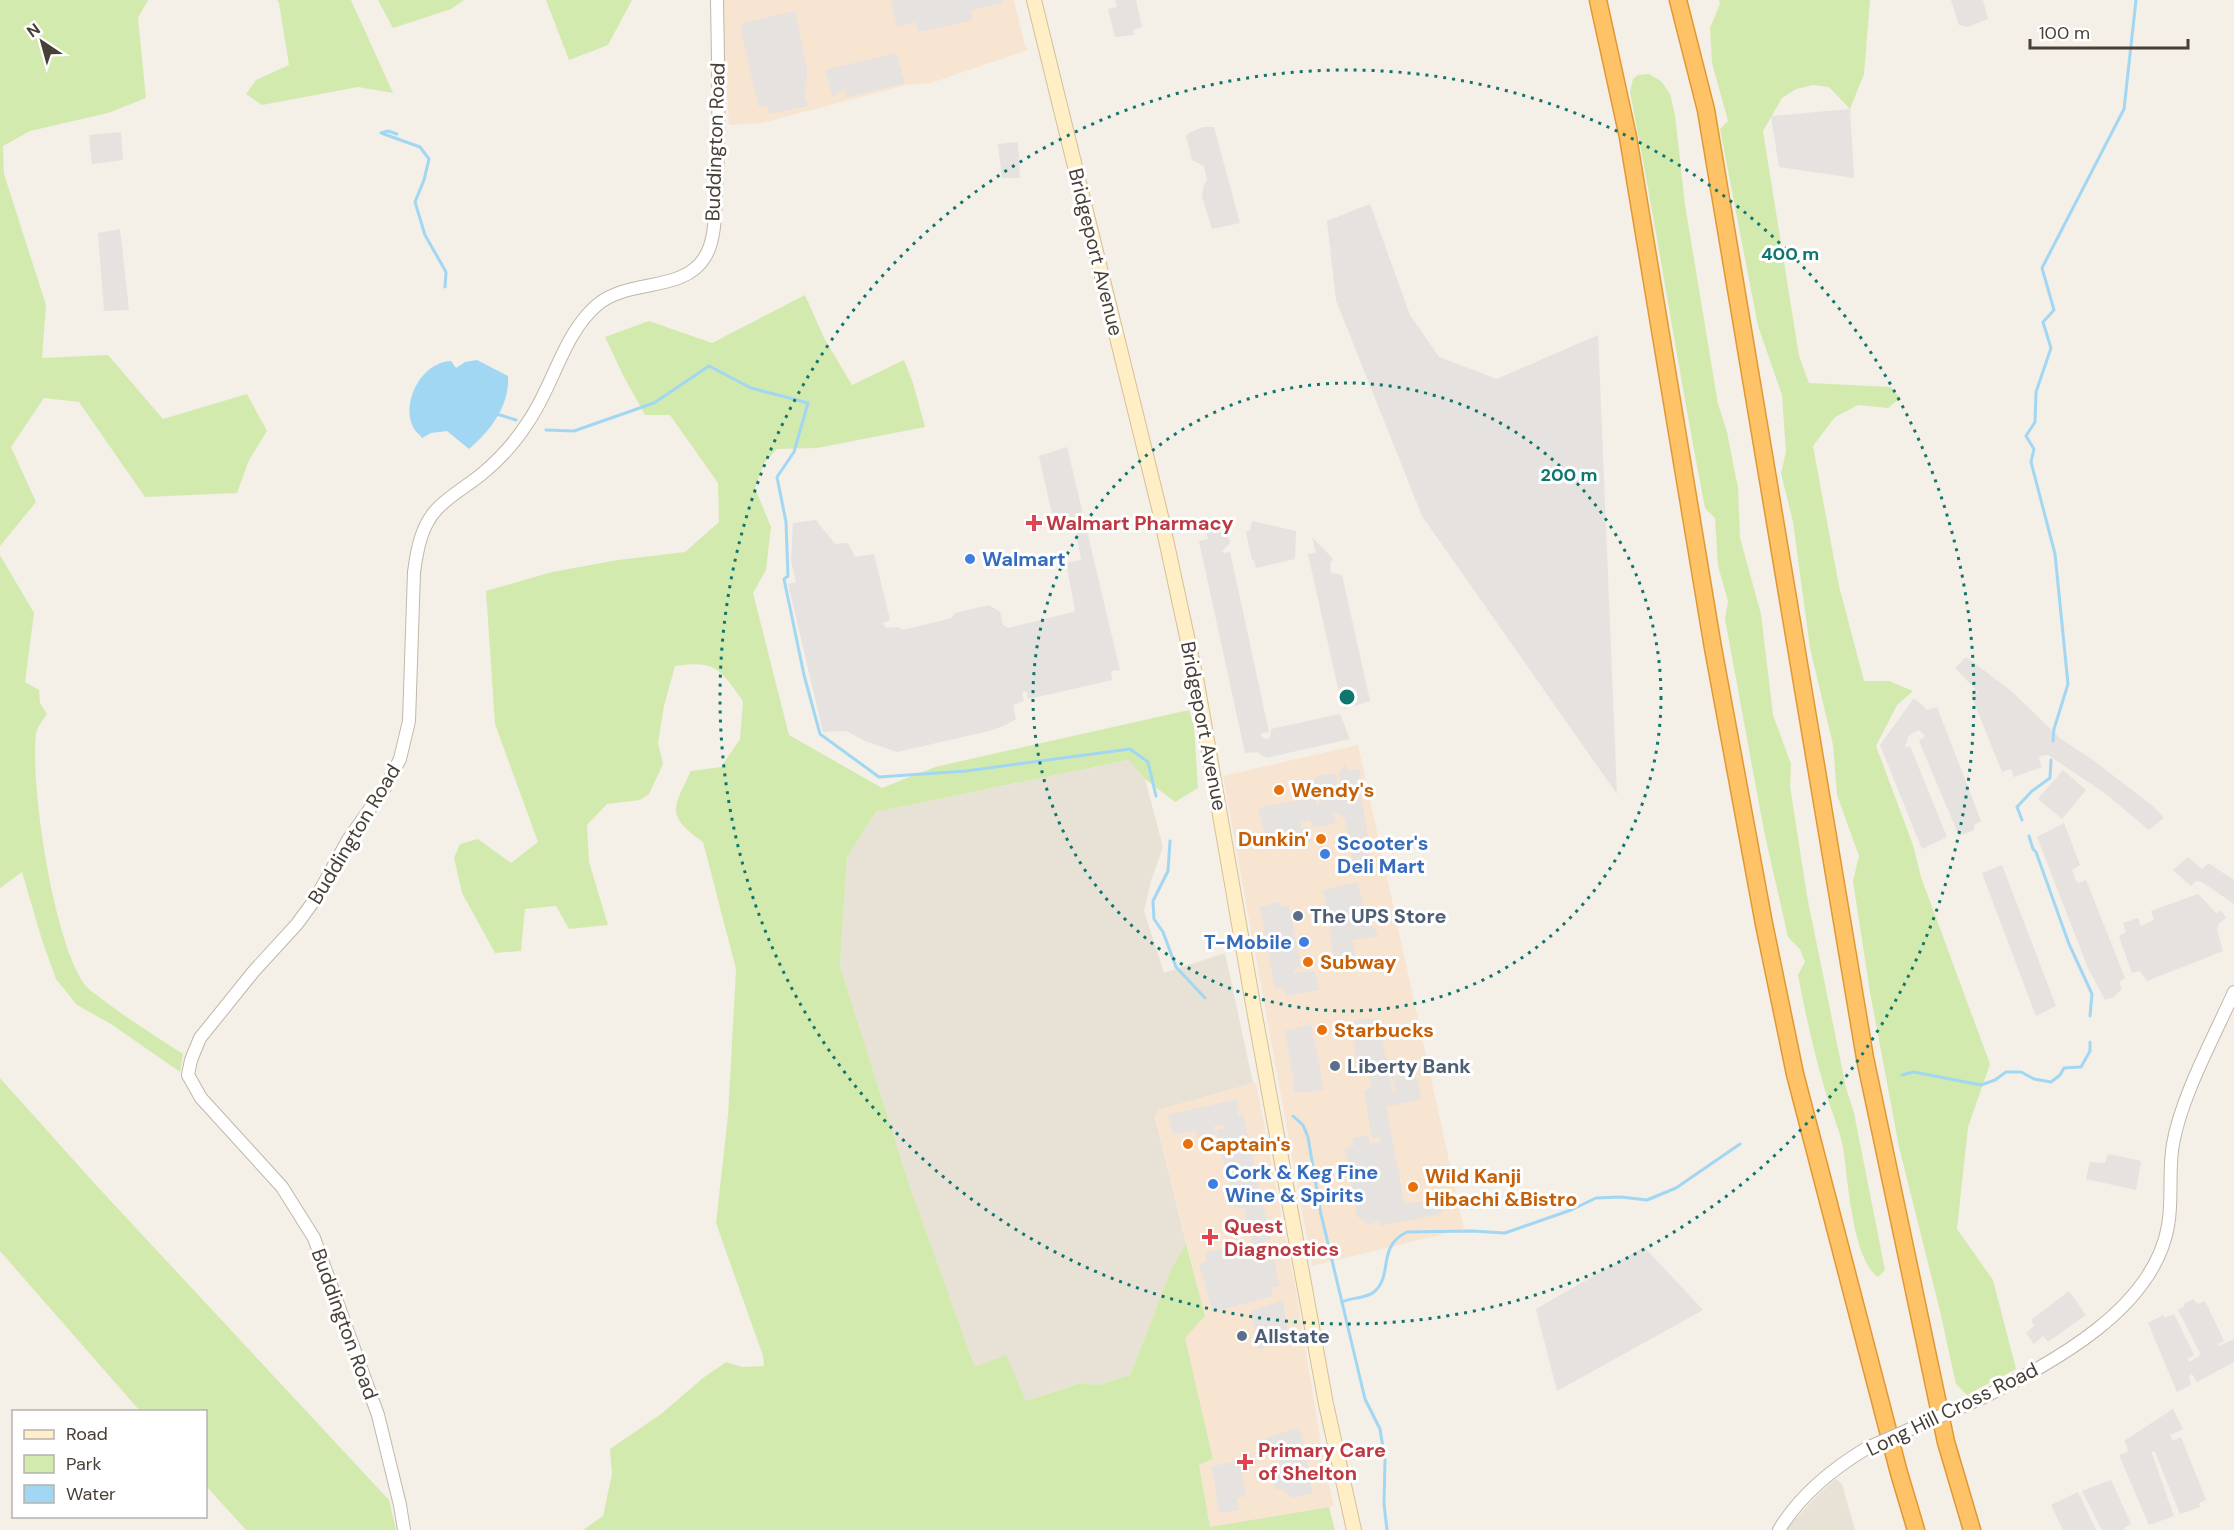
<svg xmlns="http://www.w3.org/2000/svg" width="2234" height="1530" font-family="'DM Sans',sans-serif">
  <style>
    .residential { fill: #e8e1d5 }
    .commercial { fill: #f7e5d2 }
    .green { fill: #d3eaaf }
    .parking { fill: #e5e2df }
    .water { fill: #a2d7f3 }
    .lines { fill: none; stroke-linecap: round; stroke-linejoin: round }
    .stream { stroke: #a2d7f3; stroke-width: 3 }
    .tertiary-casing { stroke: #c0b7a9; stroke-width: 14 }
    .secondary-casing { stroke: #d6c196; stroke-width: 16 }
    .motorway-casing { stroke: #e39733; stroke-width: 19 }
    .tertiary { stroke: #fff; stroke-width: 12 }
    .secondary { stroke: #ffeec6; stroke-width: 14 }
    .motorway { stroke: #ffc367; stroke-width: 16 }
    .tertiary-bridge-casing { stroke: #c0b7a9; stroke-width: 14; stroke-linecap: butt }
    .tertiary-bridge { stroke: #fff; stroke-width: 12 }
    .ring { fill: none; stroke: #0f766e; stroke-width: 3; stroke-dasharray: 3 6 }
    .health-dot { fill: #e0444e; stroke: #fff; stroke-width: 2 }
    .shop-dot { fill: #3f7fe0; stroke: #fff; stroke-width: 2 }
    .food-dot { fill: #e8710a; stroke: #fff; stroke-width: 2 }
    .service-dot { fill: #5c6f8a; stroke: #fff; stroke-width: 2 }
    .labels { text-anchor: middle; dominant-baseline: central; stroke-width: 6; stroke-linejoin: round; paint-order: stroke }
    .street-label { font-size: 20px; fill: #483f36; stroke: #fff }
    .health-label { font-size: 20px; font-weight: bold; fill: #be3a42; stroke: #fff; text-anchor: start }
    .shop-label { font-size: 20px; font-weight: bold; fill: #366cbe; stroke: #fff; text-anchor: start }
    .food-label { font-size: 20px; font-weight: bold; fill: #c56008; stroke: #fff; text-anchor: start }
    .service-label { font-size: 20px; font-weight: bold; fill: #4e5e75; stroke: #fff; text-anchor: start }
    .centre { fill: #0f766e; stroke: #fff; stroke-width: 3 }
    .ring-label { font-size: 18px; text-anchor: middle; font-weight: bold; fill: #0f766e; stroke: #fff; stroke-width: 6; stroke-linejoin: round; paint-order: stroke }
  </style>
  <rect width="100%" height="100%" fill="#f4efe7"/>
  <g class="residential">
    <polygon points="1130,760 1145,779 1163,847 1151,881 1144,911 1164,973 1225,953 1253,1083 1159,1110 1155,1117 1186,1243 1172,1268 1130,1375 1099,1385 1079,1383 1026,1401 975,1367 910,1187 840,966 847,857 876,812"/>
    <polygon points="1836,1479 1842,1484 1855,1530 1785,1530 1818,1495"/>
  </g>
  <g class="commercial">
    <polygon points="721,0 1014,0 1025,46 1028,50 931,83 906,85 762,123 729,125"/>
    <polygon points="1358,745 1464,1229 1312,1266 1223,776"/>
    <polygon points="1253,1083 1256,1083 1296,1292 1324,1462 1334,1506 1210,1528 1199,1465 1213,1459 1184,1338 1205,1316 1155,1117 1158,1110"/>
  </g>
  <g class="green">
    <polygon points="0,0 148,0 138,18 146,98 108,113 30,131 3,146 4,174 46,305 42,358 108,355 163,419 247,394 267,431 249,460 237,493 145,497 79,402 44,398 11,447 36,502 0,546"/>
    <polygon points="277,0 351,0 393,93 358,87 262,105 246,94 256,80 289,65 279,3"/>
    <polygon points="378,0 464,0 451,9 393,28"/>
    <polygon points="546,0 632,0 608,45 569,60"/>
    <polygon points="1719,0 1870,0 1864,74 1850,109 1829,87 1813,85 1796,89 1782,98 1763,131 1799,356 1809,383 1891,387 1900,398 1888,408 1858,405 1835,417 1813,446 1839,586 1864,681 1889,681 1913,691 1897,705 1876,746 1913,845 1921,877 1990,1064 1968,1127 1957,1229 1993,1280 2016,1369 1967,1395 1956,1384 1940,1311 1899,1147 1870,992 1853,881 1859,856 1837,795 1833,745 1810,648 1793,522 1781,473 1786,452 1782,395 1758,326 1720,129 1728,121 1712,63 1710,28 1720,4"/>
    <path d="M1649,74l12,7 9,13 5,21 10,90 33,199 9,28 11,56 2,50 21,76 12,101 18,49 -1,22 17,110 39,192 8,25 31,157 -7,7c-26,-18 -30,-98 -35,-130 -4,-20 -14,-41 -19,-61 -11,-37 -19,-74 -26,-111l7,-13 -5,-13 -12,-12 -24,-106 -39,-212 3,-18 -10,-35 -3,-48 -10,-10c-27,-139 -48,-278 -75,-416l3,-13 5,-4z"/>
    <path d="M805,295l19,43 28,47 52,-25 9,23 12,44 -108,21 -40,1 -13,14 -9,25 16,39 -5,43 -13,23 36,142 93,53 53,-21 254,-57 5,17 4,61 -23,14 -30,-23 -16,-19 -253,52 -29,45 -7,109 70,221 65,180 31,-12 20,46 54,-18 19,2 31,-10 42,-107 14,-25 19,73 -20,22 28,121 -14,6 11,62 119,-20 6,23h-752l20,-14 9,-42 -2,-25 51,-35 42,-36 23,-16 16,5 22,-1 -1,-10 -47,-133 12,-108 8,-146 -33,-127c-38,-27 -30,-34 -12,-71l30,-4 19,-28 3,-38c-23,-32 -27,-41 -68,-35l-11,40 -6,37 5,21 -14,30 -9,6 -33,4 -20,21 2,37 19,63 -39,4 -13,-23 -31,3 -4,42 -26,2 -33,-60 -8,-35 6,-14 18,-5 33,24 27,-21 -43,-118 -9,-133 66,-19 66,-12 67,-8 34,-30 -1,-39 -48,-68h-25l-22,-40 -18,-38 44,-16 63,22z"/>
    <path d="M0,555l34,58 -9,69 14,8 1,13 7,11c-4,6 -10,13 -11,20 -6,51 18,212 50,252 5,6 14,11 21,17 24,18 50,34 76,51l-3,18 -69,-48 -34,-19 -21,-26 -14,-39 -20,-68 -22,16z"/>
    <polygon points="0,1078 95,1184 389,1500 396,1530 246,1530 206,1486 206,1412 140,1411 0,1251"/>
  </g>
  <g class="parking">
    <polygon points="891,0 1003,0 1003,3 971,10 973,20 919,32 915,22 897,27"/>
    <polygon points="1115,0 1136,0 1142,27 1133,30 1134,35 1115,37 1108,9 1117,7"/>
    <polygon points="1951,0 1983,0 1988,19 1968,27 1959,25"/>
    <polygon points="795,11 807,69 805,97 808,106 769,114 767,106 759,107 740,28 743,23"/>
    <polygon points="896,53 905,83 847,97 844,88 833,97 825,70"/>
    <polygon points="1850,109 1854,178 1779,167 1771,116"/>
    <polygon points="1203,127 1214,127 1240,223 1212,229 1202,196 1203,188 1207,180 1204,166 1192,160 1186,136 1189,133"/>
    <polygon points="121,132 123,160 92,164 89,135"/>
    <polygon points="1018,142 1020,178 1002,178 998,144"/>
    <polygon points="1370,204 1410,315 1439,357 1497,379 1598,335 1617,794 1422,516 1336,300 1327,221"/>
    <polygon points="120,229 129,310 104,311 98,233"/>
    <polygon points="1067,447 1120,670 1111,671 1112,680 1028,699 1027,692 1024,691 1022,693 1024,701 1013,705 1016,719 1006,725 989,731 897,752 865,741 846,731 823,732 788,584 796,582 791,561 793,523 816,520 835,544 848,543 855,557 874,554 890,620 883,623 886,628 898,627 903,630 952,618 955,613 989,605 1000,612 1003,625 1008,628 1073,612 1075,610 1066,563 1081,560 1074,520 1054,523 1039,456"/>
    <polygon points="1252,521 1296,531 1295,559 1256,568 1254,560 1252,560 1246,532 1250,530"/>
    <polygon points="1226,526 1230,543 1222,551 1223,553 1230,552 1269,732 1261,733 1261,736 1266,739 1270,738 1271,729 1340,714 1350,739 1266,758 1257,752 1245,753 1199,541 1208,539 1206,530"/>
    <polygon points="1312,537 1333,559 1330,563 1331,573 1342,575 1370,701 1344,709 1342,706 1308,554 1316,553"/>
    <polygon points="1966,657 2010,690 2061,739 2093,760 2154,807 2164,818 2149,830 2106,794 2048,755 2040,756 2039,759 2042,767 2014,777 2011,769 2002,772 1971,695 1978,692 1955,668"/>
    <polygon points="1914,698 1927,710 1937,707 1981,821 1974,825 1974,830 1959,836 1919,741 1925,736 1919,730 1913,733 1908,737 1905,748 1910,746 1947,837 1922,849 1880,745"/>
    <polygon points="1345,764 1348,771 1359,769 1361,776 1358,777 1370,848 1368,852 1374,861 1363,871 1353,864 1345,820 1340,814 1333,814 1336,823 1313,828 1310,820 1302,822 1300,828 1308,827 1312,842 1291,846 1289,832 1265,835 1258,808 1315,797 1317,805 1319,805 1319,793 1311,794 1308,781 1315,779 1317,776 1330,774 1336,775 1341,800 1343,800 1339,772"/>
    <polygon points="2063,770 2086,790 2062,819 2038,799"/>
    <polygon points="2064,823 2080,865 2072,870 2076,881 2079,883 2086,880 2125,978 2119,982 2122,989 2114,997 2105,1000 2088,968 2037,837"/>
    <polygon points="2188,857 2202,869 2208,863 2234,880 2234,904 2202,882 2196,881 2191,886 2173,870"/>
    <polygon points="2002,865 2056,1006 2036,1016 1982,873"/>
    <polygon points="1357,882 1367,921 1378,933 1377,936 1352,940 1356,959 1335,964 1323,890"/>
    <polygon points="2198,894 2215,912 2217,913 2221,910 2226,918 2219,923 2217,930 2223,951 2147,981 2140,971 2132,973 2119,936 2126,932 2123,923 2138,918 2141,926 2154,920 2151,911"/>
    <polygon points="1279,902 1281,907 1289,905 1301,968 1295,969 1293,973 1315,971 1319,990 1286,996 1284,988 1275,989 1260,907"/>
    <polygon points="1368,1018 1369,1020 1378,1018 1393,1094 1396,1093 1392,1077 1411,1072 1413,1077 1417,1078 1421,1099 1386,1107 1404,1202 1407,1204 1440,1198 1443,1209 1441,1214 1380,1226 1378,1221 1369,1225 1357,1216 1345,1149 1354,1146 1352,1138 1368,1135 1369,1143 1380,1142 1381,1140 1379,1137 1372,1138 1364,1091 1372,1087 1364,1059 1357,1061 1350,1022"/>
    <polygon points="1311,1024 1324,1090 1294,1093 1293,1079 1285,1031"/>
    <polygon points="1237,1099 1238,1115 1243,1114 1271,1240 1263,1242 1266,1261 1275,1260 1279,1286 1271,1288 1273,1296 1213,1312 1199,1264 1207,1261 1205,1253 1245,1242 1248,1252 1250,1251 1252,1245 1244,1208 1235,1209 1216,1130 1224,1128 1224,1124 1214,1126 1216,1134 1198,1138 1195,1130 1173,1135 1168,1115"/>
    <polygon points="2108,1154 2141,1161 2136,1190 2086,1179 2090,1162 2105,1163"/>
    <polygon points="1644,1247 1703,1310 1557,1391 1536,1309"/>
    <polygon points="2069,1291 2086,1315 2048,1342 2043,1336 2034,1344 2026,1333 2034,1326 2031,1320"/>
    <polygon points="2193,1299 2198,1304 2205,1301 2224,1341 2218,1344 2219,1346 2234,1339 2234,1362 2197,1382 2192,1374 2189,1376 2191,1385 2177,1392 2148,1323 2163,1315 2165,1318 2174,1314 2194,1355 2187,1359 2189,1362 2201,1355 2178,1310 2185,1306 2184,1304"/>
    <polygon points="1283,1300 1288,1335 1280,1337 1264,1348 1258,1349 1251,1311"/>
    <polygon points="2173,1409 2183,1429 2170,1435 2173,1441 2181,1437 2206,1500 2199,1503 2200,1507 2180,1514 2155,1452 2151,1451 2174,1516 2149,1525 2119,1455 2127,1452 2128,1449 2124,1441"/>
    <polygon points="1297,1428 1301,1432 1313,1493 1292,1498 1283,1489 1275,1490 1270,1465 1279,1463 1278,1454 1268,1454 1265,1438"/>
    <polygon points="1239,1461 1246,1496 1237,1498 1239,1510 1219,1513 1212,1466"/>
    <polygon points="2111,1480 2131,1524 2124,1528 2124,1530 2102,1530 2082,1491"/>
    <polygon points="2078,1492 2096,1530 2063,1530 2051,1505"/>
  </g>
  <path class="water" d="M477,360l31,16c2,30 -18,55 -39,73l-22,-18 -16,2 -9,5c-2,-3 -7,-7 -9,-11 -12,-26 9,-65 38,-66l5,7 9,-6z"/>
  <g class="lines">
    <g class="stream">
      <polyline points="397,134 388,131 381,133 420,147 429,159 424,180 415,202 425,235 446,272 445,287"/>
      <polyline points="497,414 516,420"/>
      <polyline points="546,430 574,431 654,403 709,366 751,388 808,403 794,452 777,477 786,522 788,576 784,579 804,675 820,734 879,777 966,771 1130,749 1148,762 1156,796"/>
      <polyline points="2053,741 2054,729 2068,684 2055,554 2031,462 2034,449 2026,436 2035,422 2036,392 2051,348 2043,322 2054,310 2042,268 2124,109 2136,0"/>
      <polyline points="2022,820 2017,807 2032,791 2050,778 2051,760"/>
      <polyline points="2029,836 2033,849 2036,852 2069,944 2092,994 2090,1016"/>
      <polyline points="1170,841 1168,871 1153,901 1154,919 1163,932 1176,967 1205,998"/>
      <polyline points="1902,1075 1914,1072 1981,1085 1995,1080 2006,1072 2021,1072 2034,1079 2051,1082 2060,1075 2064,1068 2081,1067 2090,1051 2090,1042"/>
      <polyline points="1293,1116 1303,1125 1308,1137 1321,1214 1365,1399 1380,1429 1385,1460 1384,1504 1387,1530"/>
      <path d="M1342,1302c10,-5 23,-3 32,-10 20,-17 2,-45 33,-60l65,-1 33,2 66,-23 25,-12 25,-1 26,3 29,-12 64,-44"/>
    </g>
    <defs>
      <g id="tertiary">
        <path d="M1984,1397c69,-35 169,-87 184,-171 5,-27 0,-55 5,-82 8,-47 41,-107 61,-152"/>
        <path d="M404,1530l-4,-25 -22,-90 -64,-177 -32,-51 -81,-89 -13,-23 3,-15 9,-22 54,-67 43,-47 19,-26 32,-58 38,-54 14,-27 9,-38 5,-149c3,-22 7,-46 23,-63 13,-14 32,-24 46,-36 18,-15 33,-32 45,-51 25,-35 35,-88 69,-117 32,-27 86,-12 108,-48 11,-18 10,-46 11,-67 4,-63 2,-126 1,-190"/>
        <path d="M1779,1530c21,-35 53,-61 88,-82"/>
      </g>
      <polyline id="secondary" points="1034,0 1160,512 1197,683 1254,1010 1326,1404 1354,1530"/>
      <g id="motorway">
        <polyline points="1598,0 1628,137 1713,648 1764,924 1795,1074 1899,1473 1916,1530"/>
        <polyline points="1678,0 1706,110 1865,1058 1946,1442 1972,1530"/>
      </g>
    </defs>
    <use href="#tertiary" class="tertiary-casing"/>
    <use href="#secondary" class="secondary-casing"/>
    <use href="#motorway" class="motorway-casing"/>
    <use href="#tertiary" class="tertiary"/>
    <use href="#secondary" class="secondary"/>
    <use href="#motorway" class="motorway"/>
    <defs>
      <polyline id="tertiary-bridge" points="1867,1448 1984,1397"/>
    </defs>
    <use href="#tertiary-bridge" class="tertiary-bridge-casing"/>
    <use href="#tertiary-bridge" class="tertiary-bridge"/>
  </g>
  <g class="ring">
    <circle cx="1347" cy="697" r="314"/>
    <circle cx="1347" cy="697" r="627"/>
  </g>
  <g class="health-dot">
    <path d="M1031 514h6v6h6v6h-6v6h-6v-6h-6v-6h6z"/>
    <path d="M1207 1228h6v6h6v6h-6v6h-6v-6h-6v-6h6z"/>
    <path d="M1242 1453h6v6h6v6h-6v6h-6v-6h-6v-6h6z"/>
  </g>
  <g class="shop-dot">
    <circle cx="970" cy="559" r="6"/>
    <circle cx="1325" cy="854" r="6"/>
    <circle cx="1304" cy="942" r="6"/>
    <circle cx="1213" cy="1184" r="6"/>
  </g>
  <g class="food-dot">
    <circle cx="1279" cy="790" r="6"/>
    <circle cx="1321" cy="839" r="6"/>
    <circle cx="1308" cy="962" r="6"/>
    <circle cx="1322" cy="1030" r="6"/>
    <circle cx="1188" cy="1144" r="6"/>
    <circle cx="1413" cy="1187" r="6"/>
  </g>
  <g class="service-dot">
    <circle cx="1298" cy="916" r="6"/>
    <circle cx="1335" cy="1066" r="6"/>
    <circle cx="1242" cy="1336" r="6"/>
  </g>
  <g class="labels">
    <g class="street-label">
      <text transform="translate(715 142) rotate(-88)">Buddington Road</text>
      <text transform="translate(1096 252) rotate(76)">Bridgeport Avenue</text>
      <text transform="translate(1204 726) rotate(79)">Bridgeport Avenue</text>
      <text transform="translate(354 834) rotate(-59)">Buddington Road</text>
      <text transform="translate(345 1324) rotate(70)">Buddington Road</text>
      <text transform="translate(1952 1409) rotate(-26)">Long Hill Cross Road</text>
    </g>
    <g class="health-label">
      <text x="1046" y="523">Walmart Pharmacy</text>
      <text x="1224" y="1226">Quest<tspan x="1224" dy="23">Diagnostics</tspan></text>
      <text x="1258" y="1450">Primary Care<tspan x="1258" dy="23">of Shelton</tspan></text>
    </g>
    <g class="shop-label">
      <text x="982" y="559">Walmart</text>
      <text x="1337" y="843">Scooter's<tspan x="1337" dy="23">Deli Mart</tspan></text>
      <text x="1292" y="942" text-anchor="end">T-Mobile</text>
      <text x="1225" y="1172">Cork &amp; Keg Fine<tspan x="1225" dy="23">Wine &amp; Spirits</tspan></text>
    </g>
    <g class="food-label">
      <text x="1291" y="790">Wendy's</text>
      <text x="1309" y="839" text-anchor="end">Dunkin'</text>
      <text x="1320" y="962">Subway</text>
      <text x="1334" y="1030">Starbucks</text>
      <text x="1200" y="1144">Captain's</text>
      <text x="1425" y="1176">Wild Kanji<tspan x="1425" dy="23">Hibachi &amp;Bistro</tspan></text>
    </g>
    <g class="service-label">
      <text x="1310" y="916">The UPS Store</text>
      <text x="1347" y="1066">Liberty Bank</text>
      <text x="1254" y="1336">Allstate</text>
    </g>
  </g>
  <circle cx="1347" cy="697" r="9" class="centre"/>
  <g class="ring-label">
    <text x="1790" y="260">400 m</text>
    <text x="1569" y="481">200 m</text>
  </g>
  <rect x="12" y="1410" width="195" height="108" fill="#ffffff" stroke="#b6b2af" stroke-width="1.5"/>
  <rect x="24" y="1430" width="30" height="9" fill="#ffeec6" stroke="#b6b2af" stroke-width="1.5"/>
  <text x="66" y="1440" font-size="18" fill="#483f36">Road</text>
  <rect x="24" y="1455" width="30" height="18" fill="#d3eaaf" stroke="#b6b2af" stroke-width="1.5"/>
  <text x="66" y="1470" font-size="18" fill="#483f36">Park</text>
  <rect x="24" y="1485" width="30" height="18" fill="#a2d7f3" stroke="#b6b2af" stroke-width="1.5"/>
  <text x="66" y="1500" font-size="18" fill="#483f36">Water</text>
  <g transform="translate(42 42) rotate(324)" stroke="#ffffff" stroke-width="4.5" paint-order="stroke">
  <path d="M0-4.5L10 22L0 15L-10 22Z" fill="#483f36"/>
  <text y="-9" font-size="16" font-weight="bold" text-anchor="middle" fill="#483f36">N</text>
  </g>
  <path d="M2030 39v9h158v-9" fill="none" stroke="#483f36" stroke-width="3"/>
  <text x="2039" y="39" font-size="18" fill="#483f36" stroke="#ffffff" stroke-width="4.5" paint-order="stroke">100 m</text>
</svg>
